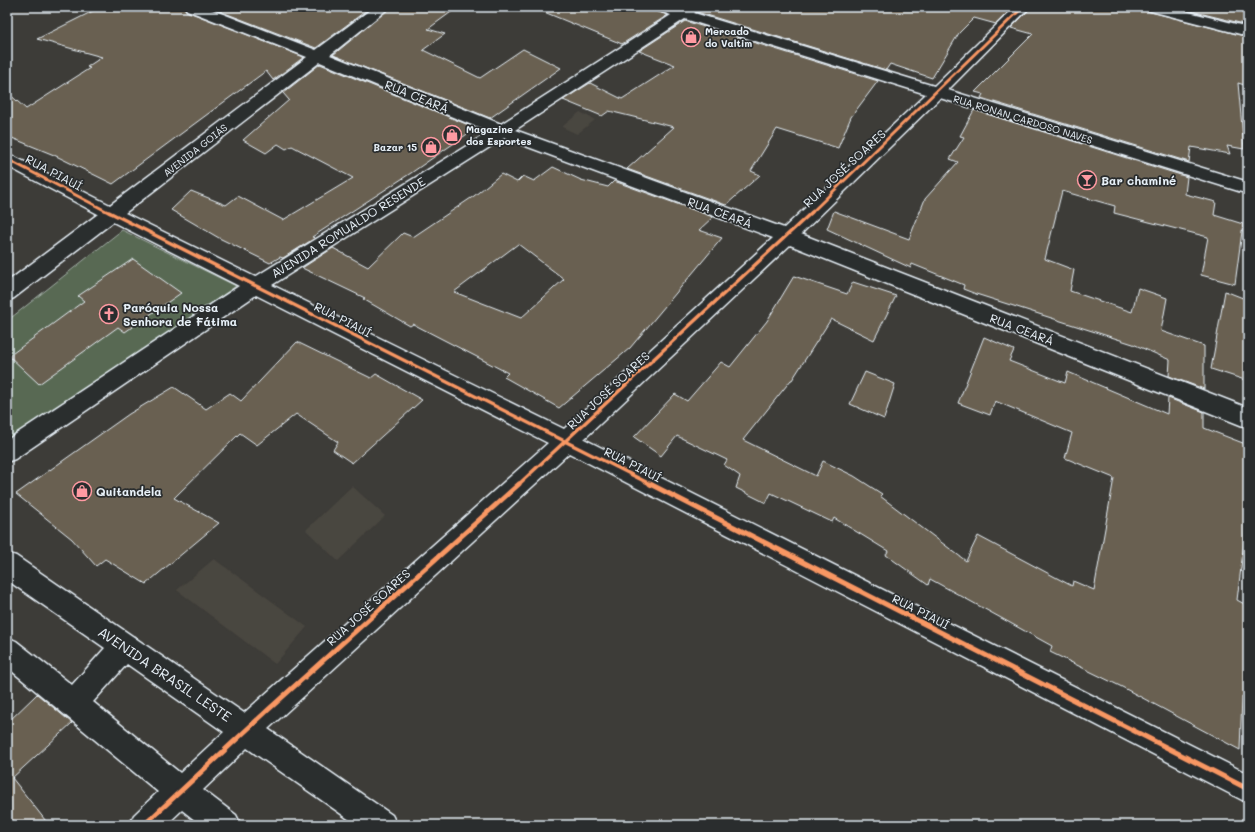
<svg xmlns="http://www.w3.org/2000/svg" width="1255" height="832" font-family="Mali,sans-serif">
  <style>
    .built { fill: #4a4740 }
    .green { fill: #586952; stroke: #a0ada5 }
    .building { fill: #696051; stroke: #e8f1f8; fill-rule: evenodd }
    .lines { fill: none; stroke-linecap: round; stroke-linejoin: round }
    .minor-casing { stroke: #e8f1f8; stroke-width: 3 }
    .minor { fill: #2a2d2e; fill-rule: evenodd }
    .cycleway-far2-casing { stroke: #2a2d2e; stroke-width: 5 }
    .cycleway-far1-casing { stroke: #2a2d2e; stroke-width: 6 }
    .cycleway-casing { stroke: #2a2d2e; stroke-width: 8 }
    .cycleway-far2 { stroke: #f99763; stroke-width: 3 }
    .cycleway-far1 { stroke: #f99763; stroke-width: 3.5 }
    .cycleway { stroke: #f99763; stroke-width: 5 }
    .labels { text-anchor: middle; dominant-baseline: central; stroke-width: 3.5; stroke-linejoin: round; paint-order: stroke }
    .far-poi-label { font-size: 10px; font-weight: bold; fill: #e8f1f8; stroke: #2a2d2e; text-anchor: start }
    .far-street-label { font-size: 10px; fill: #e8f1f8; stroke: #2a2d2e }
    .street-label { font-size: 12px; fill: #e8f1f8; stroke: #2a2d2e }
    .poi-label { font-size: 12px; font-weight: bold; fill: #e8f1f8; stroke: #2a2d2e; text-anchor: start }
    .near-street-label { font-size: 14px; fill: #e8f1f8; stroke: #2a2d2e }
  </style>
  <rect width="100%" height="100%" fill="#3d3c38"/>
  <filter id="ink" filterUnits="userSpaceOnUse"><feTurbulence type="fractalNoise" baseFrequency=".025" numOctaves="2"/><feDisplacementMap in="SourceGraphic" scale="8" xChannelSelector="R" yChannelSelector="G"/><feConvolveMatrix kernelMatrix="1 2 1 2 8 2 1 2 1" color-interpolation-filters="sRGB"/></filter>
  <g filter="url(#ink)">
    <g class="built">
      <polygon points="580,112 595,120 577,134 562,127"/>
      <polygon points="352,486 385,516 338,561 306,530"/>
      <polygon points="214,559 307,627 275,664 177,590"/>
    </g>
    <polygon class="green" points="122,230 236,286 76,397 7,441 7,321"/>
    <g class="building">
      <polygon points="101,7 184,7 186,11 304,57 273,80 266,71 113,184 54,155 7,136 7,92 26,109 90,68 87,67 102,57 37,39"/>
      <polygon points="209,7 371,7 316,48"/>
      <polygon points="391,7 458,7 428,29 445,34 423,50 480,78 523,49 561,68 490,118 333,55"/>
      <polygon points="532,7 653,7 656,11 668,15 622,44"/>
      <polygon points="701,7 1013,7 996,24 974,18 959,33 932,78 890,64 886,70 697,12"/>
      <polygon points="1032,7 1144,7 1147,11 1248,37 1248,86 1238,83 1244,149 1227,146 1230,154 1191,147 1189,162 981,98 983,94 975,92 1033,34 1011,28"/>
      <polygon points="1175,7 1248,7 1248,25"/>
      <polygon points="685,21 878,81 851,117 838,148 777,129 751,171 760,175 726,205 627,169 674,127 609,111 602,116 563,100 590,83 622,99 675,65 639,51"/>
      <polygon points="320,64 476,128 411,173 312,237 315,238 283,258 280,257 270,263 219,238 171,210 191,191 226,205 238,196 283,220 353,178 292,146 286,149 278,144 266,153 243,140 289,100 283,93"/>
      <polygon points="974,110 1187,177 1185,194 1216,202 1214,215 1243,224 1235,284 1201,275 1208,237 1114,213 1115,206 1062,191 1045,259 1074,270 1070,291 1132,312 1138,288 1167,298 1161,331 1204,346 1204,389 1169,376 1170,360 1133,344 976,294 963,289 964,285 912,264 911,268 827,229 834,211 909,239 925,199 958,162 950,159 964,137 960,136"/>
      <path d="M553,167l28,13 27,7 6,-6 99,36 -14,13 23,8 -92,110 -71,60 -55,-31 4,-4 -95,-49 -3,2 -47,-27 2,-1 -63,-30 31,-20 35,19 35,-34 10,4 61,-41 27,-22 16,8 6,-6 11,5zM518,244l46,35 -43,39 -67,-26z"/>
      <polygon points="133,259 181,293 125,332 118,327 39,384 9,356 84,301 78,296"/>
      <polygon points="794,276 847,294 853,282 896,296 874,340 831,319 792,380 791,380 743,440 816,476 823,461 854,476 882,494 880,496 966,561 978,536 1072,586 1073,581 1094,590 1114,478 1065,458 1072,433 995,401 990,415 958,403 984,337 1014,350 1009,361 1065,383 1068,372 1167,414 1168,398 1204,412 1204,428 1248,445 1248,511 1237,600 1248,606 1248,699 1242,696 1240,750 1122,687 1050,652 1052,646 930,579 928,585 886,555 888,551 834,518 832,522 771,493 766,503 736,488 740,476 724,465 727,460 677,436 661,456 634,437 675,394 687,401 721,362 730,367 767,321"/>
      <polygon points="1225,291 1248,300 1248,381 1211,369"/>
      <polygon points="297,342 371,378 376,374 422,400 352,463 333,450 338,442 296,414 257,445 240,433 174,498 219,523 146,584 105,559 96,566 72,539 16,494 129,414 174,387 206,409 230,393 241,401"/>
      <polygon points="865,372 895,384 884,419 850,404"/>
      <polygon points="37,694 72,723 12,778 49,825 7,825 7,723"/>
    </g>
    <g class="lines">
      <defs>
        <g id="minor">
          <path d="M185,7h20l111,43 58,-43h16l-60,48 171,69 170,-109 -15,-5 -2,-3 27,1 19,-1 -6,6 240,73 81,-79h15l-82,83 300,92v12l-308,-96 -139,136 447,174v20l-458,-183 -206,194 664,335v29l-679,-350 -301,276 124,86 5,10h-40l-110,-77 -44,42 33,25 5,10h-40l-19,-15 -16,15h-37l5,-10 24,-23 -151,-125v-30l9,4 56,44 33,-37 -98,-68v-27l9,3 228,157 304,-270 -292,-148 -241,164 -8,3v-22l232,-154 -126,-64 -99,76 -7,3v-19l91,-68 -91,-48v-13l103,52 197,-148 -120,-47zM685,19l241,75 -142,134 -269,-98zM320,62l169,70 -234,145 -130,-64zM504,138l269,100 -209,191 -292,-144zM127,664l97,68 -44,41 -87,-71z"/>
          <polygon points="1145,7 1169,7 1248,27 1248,36 1147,10"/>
        </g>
      </defs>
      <use href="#minor" class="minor-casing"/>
      <use href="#minor" class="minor"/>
      <defs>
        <g id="cycleway-far2">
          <polyline points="7,159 110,213"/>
          <polyline points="811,213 1023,7"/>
        </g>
        <g id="cycleway-far1">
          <polyline points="109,212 652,485"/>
          <polyline points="518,485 812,212"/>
        </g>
        <g id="cycleway">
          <polyline points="650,484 1248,789"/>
          <polyline points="144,825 268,710 519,484"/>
        </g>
      </defs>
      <use href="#cycleway-far2" class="cycleway-far2-casing"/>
      <use href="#cycleway-far1" class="cycleway-far1-casing"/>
      <use href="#cycleway" class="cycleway-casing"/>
      <use href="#cycleway-far2" class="cycleway-far2"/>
      <use href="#cycleway-far1" class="cycleway-far1"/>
      <use href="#cycleway" class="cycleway"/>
    </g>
  </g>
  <defs>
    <symbol id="shop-ring" viewBox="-11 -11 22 22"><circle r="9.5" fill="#2a2d2e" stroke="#ff9aa2" stroke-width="1.5"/><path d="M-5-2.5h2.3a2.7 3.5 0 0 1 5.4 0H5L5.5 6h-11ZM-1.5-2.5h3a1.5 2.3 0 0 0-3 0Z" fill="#ff9aa2"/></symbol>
    <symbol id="bar-ring" viewBox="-11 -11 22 22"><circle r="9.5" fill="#2a2d2e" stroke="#ff9aa2" stroke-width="1.5"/><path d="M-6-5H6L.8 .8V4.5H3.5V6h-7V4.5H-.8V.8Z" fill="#ff9aa2"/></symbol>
    <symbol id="church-ring" viewBox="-11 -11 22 22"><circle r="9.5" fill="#2a2d2e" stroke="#ff9aa2" stroke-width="1.5"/><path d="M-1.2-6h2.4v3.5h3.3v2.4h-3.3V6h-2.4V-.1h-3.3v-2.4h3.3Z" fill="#ff9aa2"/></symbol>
  </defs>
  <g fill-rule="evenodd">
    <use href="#shop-ring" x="680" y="26" width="22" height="22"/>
    <use href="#shop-ring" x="441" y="124" width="22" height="22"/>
    <use href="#shop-ring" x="420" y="136" width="22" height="22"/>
    <use href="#bar-ring" x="1076" y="169" width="22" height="22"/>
    <use href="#church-ring" x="98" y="303" width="22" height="22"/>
    <use href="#shop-ring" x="71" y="480" width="22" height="22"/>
  </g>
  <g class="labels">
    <g class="far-poi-label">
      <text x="705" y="31">Mercado<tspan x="705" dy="12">do Valtim</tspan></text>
      <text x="466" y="129">Magazine<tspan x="466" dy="12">dos Esportes</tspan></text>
      <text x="417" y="147" text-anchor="end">Bazar 15</text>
    </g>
    <g class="far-street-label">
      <text transform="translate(1023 119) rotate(17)">RUA RONAN CARDOSO NAVES</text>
      <text transform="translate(195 150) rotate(-38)">AVENIDA GOIÁS</text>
    </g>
    <g class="street-label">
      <text transform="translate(417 96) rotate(22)">RUA CEARÁ</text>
      <text transform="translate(844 168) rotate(-43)">RUA JOSÉ SOARES</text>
      <text transform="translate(54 172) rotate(28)">RUA PIAUÍ</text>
      <text transform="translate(720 212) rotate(20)">RUA CEARÁ</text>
      <text transform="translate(348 227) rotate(-32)">AVENIDA ROMUALDO RESENDE</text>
      <text transform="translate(343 319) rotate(27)">RUA PIAUÍ</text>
      <text transform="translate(1022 329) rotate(21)">RUA CEARÁ</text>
      <text transform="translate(608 390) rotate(-43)">RUA JOSÉ SOARES</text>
      <text transform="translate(633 464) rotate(27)">RUA PIAUÍ</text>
      <text transform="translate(368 607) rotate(-42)">RUA JOSÉ SOARES</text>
      <text transform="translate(921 611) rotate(27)">RUA PIAUÍ</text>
    </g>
    <g class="poi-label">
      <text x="1101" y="180">Bar chaminé</text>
      <text x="123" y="307">Paróquia Nossa<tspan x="123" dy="14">Senhora de Fátima</tspan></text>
      <text x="96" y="491">Quitandela</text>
    </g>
    <g class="near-street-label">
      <text transform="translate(165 674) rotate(34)">AVENIDA BRASIL LESTE</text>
    </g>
  </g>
  <rect width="1255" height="832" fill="none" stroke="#2a2d2e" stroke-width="24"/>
  <rect x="12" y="12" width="1231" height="808" fill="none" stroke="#e8f1f8" stroke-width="1.5" filter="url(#ink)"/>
</svg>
